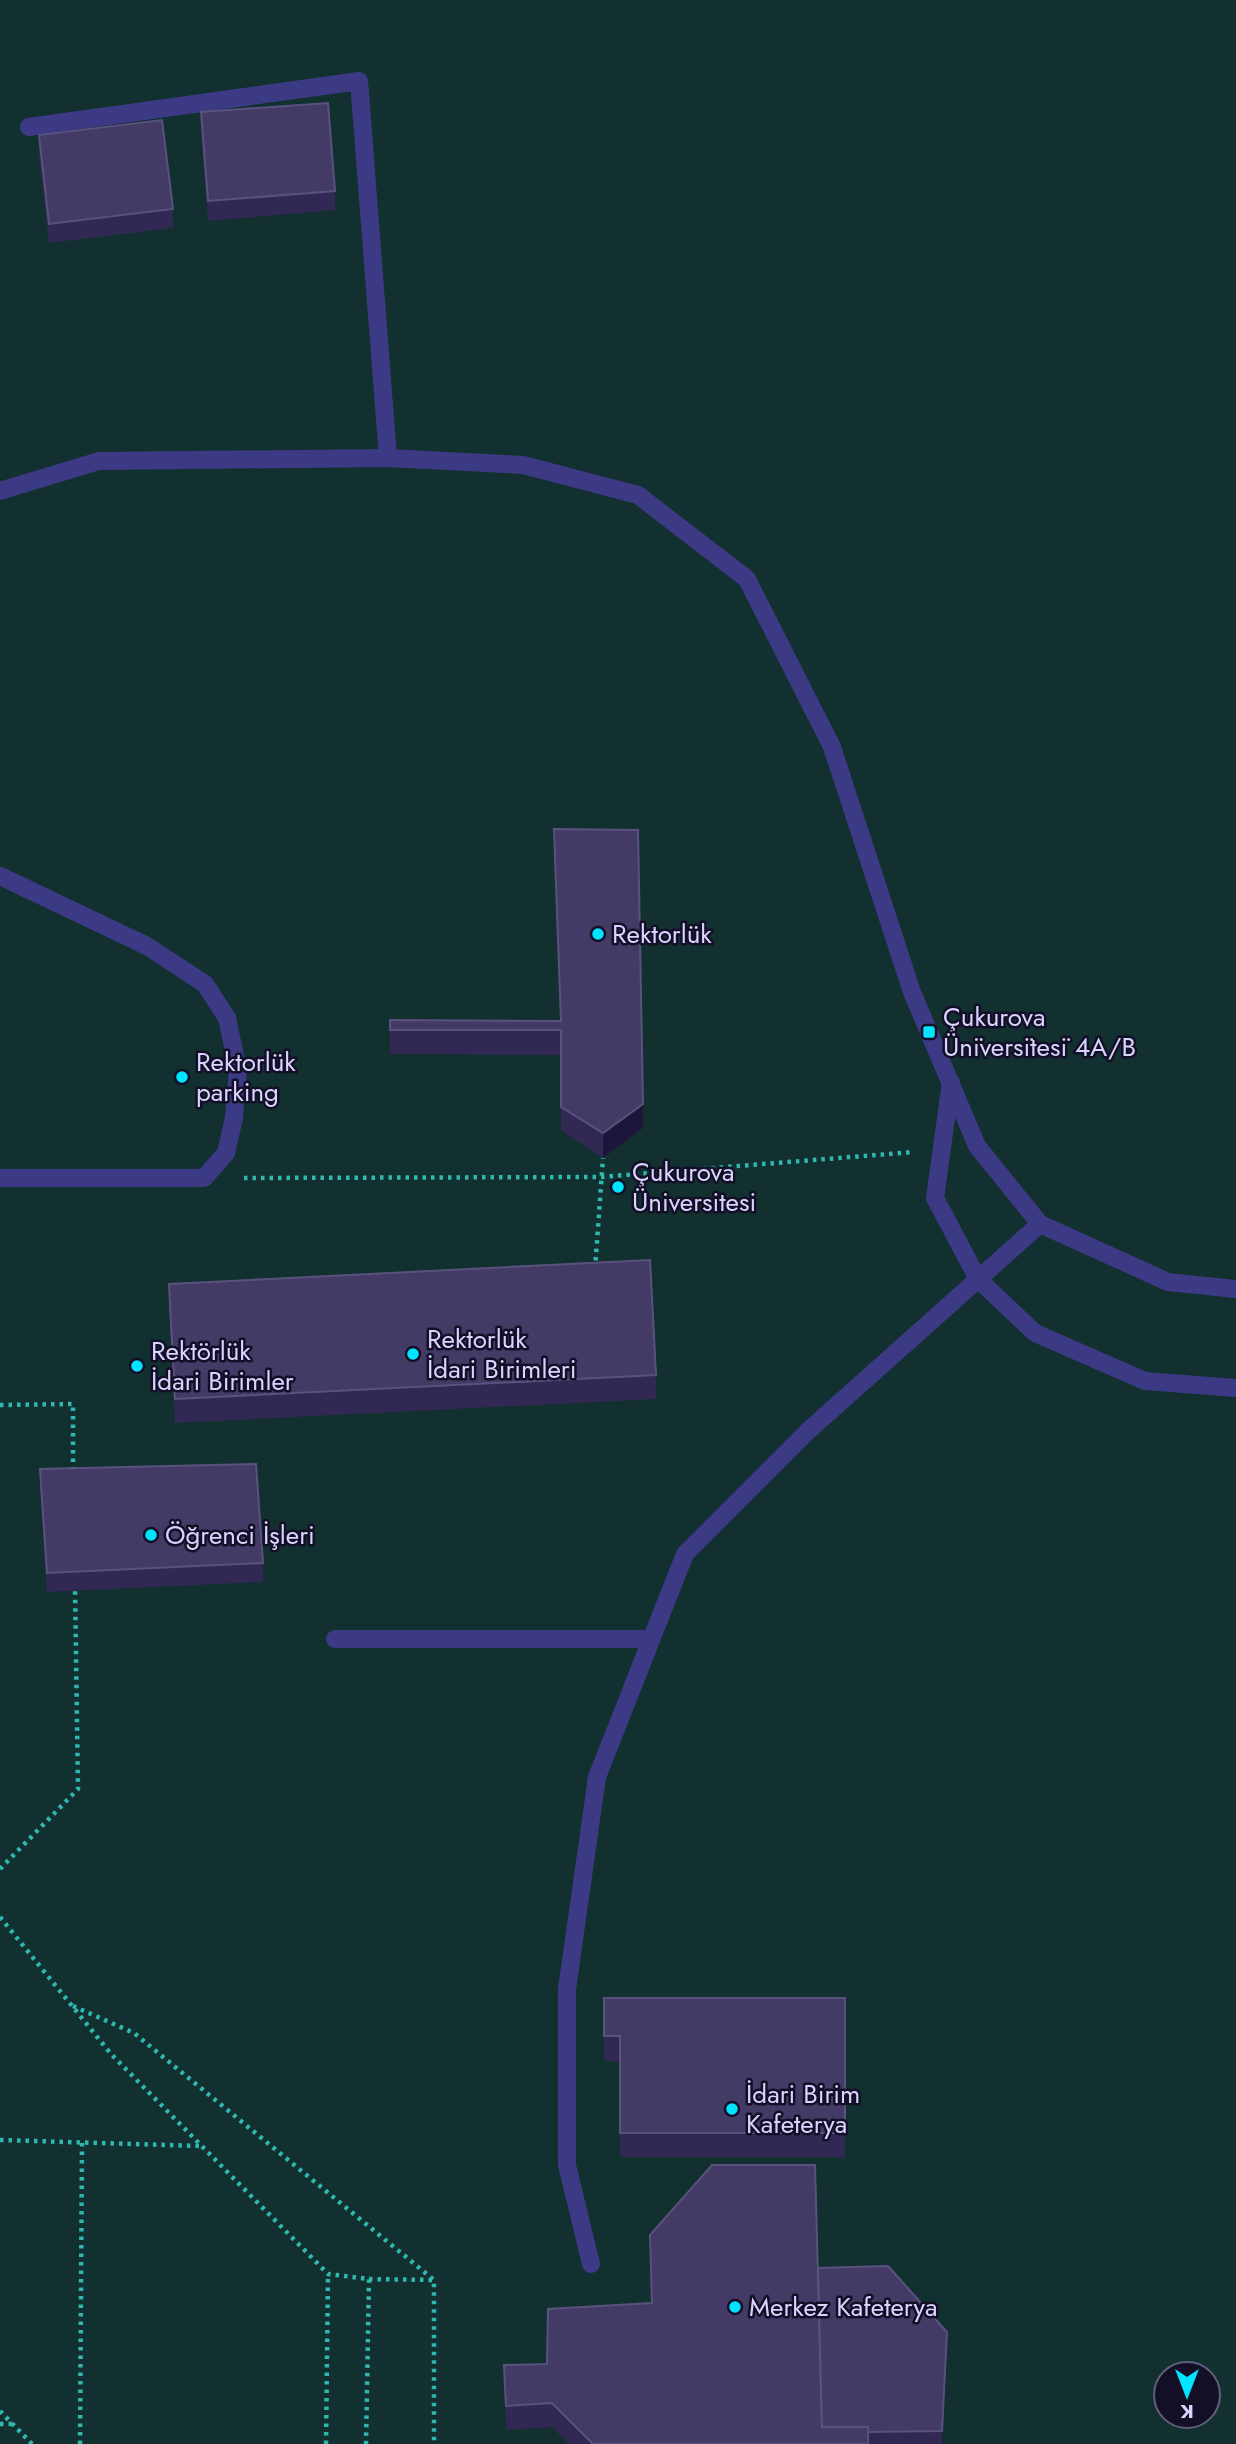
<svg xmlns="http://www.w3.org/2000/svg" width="1236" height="2444" font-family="Jost,sans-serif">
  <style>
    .green { fill: #12302f; fill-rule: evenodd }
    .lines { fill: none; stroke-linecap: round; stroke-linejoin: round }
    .path { stroke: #2fb8b0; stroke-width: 4.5; stroke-dasharray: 3.5 5; stroke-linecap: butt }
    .service { stroke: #3d3a85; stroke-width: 18 }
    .tertiary { stroke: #3d3a85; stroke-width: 18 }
    .path-bridge { stroke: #2fb8b0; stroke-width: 4.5; stroke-dasharray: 3.5 5; stroke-linecap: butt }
    .wall { fill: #312854 }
    .shaded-wall { fill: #1d163a }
    .building { fill: #433a66; stroke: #5a527e; stroke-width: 2 }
    .poi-dot { fill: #00e5ff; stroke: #130f26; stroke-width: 2.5 }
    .labels { text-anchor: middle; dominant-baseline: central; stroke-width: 5; stroke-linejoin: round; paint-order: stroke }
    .poi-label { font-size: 26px; fill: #d9d4ff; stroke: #130f26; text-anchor: start }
  </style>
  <rect width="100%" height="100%" fill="#130f26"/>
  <path class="green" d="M0,0h1236v2444h-1236zM1166,2374h42v42h-42z"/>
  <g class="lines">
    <g class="path">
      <polyline points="244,1178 600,1177 914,1152"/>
      <polyline points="0,1405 73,1404 73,1473"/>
      <polyline points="0,1869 78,1789 75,1587"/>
      <polyline points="0,1917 111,2054 328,2274 369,2279 366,2444"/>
      <polyline points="73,2006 134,2033 434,2280 434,2444"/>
      <polyline points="0,2140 201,2146"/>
      <polyline points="369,2279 434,2280"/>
      <polyline points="0,2411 32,2444"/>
      <polyline points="0,2424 13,2424"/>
      <polyline points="80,2444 82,2142"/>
      <polyline points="326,2444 328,2274"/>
    </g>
    <g class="service">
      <polyline points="29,127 359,81 388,458"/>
      <polyline points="0,876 147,946 205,984 227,1018 238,1070 234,1118 226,1153 204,1178 0,1178"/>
      <polyline points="335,1639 651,1639"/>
      <polyline points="591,2264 567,2165 567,1989 597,1777 685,1554 809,1430 1040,1224"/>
    </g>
    <g class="tertiary">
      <polyline points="0,491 99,461 388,458 523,465 638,495 747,579 832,747 912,992 977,1146 1040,1224 1168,1282 1236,1289"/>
      <polyline points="951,1082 935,1198 978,1279 1035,1333 1145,1381 1236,1388"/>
    </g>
    <polyline class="path-bridge" points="595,1269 603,1158"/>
  </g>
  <g class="wall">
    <polygon points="201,112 335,191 335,210 208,221 201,131"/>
    <polygon points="39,135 173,209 173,228 49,243 39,155"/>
    <polygon points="554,829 643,1128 603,1158 561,1131 561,1055 390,1054 390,1020 560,1021"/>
    <polygon points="169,1284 656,1375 656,1399 175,1423 169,1308"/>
    <polygon points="40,1469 263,1563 263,1582 47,1592 40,1488"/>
    <polygon points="604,1998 845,1998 845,2157 620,2157 620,2061 604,2061"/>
    <polygon points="650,2235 818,2268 947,2351 942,2444 569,2444 552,2427 506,2430 504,2365 547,2364 651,2303"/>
  </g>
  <g class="shaded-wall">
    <polygon points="643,1104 643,1128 603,1158 603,1133"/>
    <polygon points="947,2332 947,2351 942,2444 942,2431"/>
  </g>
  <g class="building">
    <polygon points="328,103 335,191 208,201 201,112"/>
    <polygon points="162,120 173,209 49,224 39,135"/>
    <polygon points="554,829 638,830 643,1104 603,1133 561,1107 561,1030 390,1030 390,1020 561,1021"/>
    <polygon points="650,1260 656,1375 175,1399 169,1284"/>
    <polygon points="256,1464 263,1563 47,1573 40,1469"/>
    <polygon points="604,1998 845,1998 845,2133 620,2133 620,2036 604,2036"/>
    <polygon points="712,2165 815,2165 822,2427 868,2427 868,2444 593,2444 552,2403 506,2406 504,2365 547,2364 548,2309 652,2303 650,2235"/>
    <polygon points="888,2266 947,2332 942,2431 868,2432 868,2427 822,2427 818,2268"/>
  </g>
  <g class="poi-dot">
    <circle cx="598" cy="934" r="7"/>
    <rect x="922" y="1025" width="14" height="14" rx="3.5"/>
    <circle cx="182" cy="1077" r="7"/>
    <circle cx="618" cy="1187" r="7"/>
    <circle cx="413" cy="1354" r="7"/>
    <circle cx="137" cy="1366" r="7"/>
    <circle cx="151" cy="1535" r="7"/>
    <circle cx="732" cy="2109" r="7"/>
    <circle cx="735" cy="2307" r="7"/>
  </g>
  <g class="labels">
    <g class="poi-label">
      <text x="612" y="934">Rektorlük</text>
      <text x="943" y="1017">Çukurova<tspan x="943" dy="30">Üni̇versi̇tesi̇ 4A/B</tspan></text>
      <text x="196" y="1062">Rektorlük<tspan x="196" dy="30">parking</tspan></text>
      <text x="632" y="1172">Çukurova<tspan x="632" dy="30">Üniversitesi</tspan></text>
      <text x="427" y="1339">Rektorlük<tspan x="427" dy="30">İdari Birimleri</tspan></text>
      <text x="151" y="1351">Rektörlük<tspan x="151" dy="30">İdari Birimler</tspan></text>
      <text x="165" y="1535">Öğrenci İşleri</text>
      <text x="746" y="2094">İdari Birim<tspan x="746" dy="30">Kafeterya</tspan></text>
      <text x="749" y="2307">Merkez Kafeterya</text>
    </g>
  </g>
  <g transform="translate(1187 2395) rotate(180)"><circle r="33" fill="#130f26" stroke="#625e7d" stroke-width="2"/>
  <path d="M0-5L12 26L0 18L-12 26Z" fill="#00e5ff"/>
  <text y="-10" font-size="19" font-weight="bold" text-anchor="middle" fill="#d9d4ff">K</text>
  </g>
</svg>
